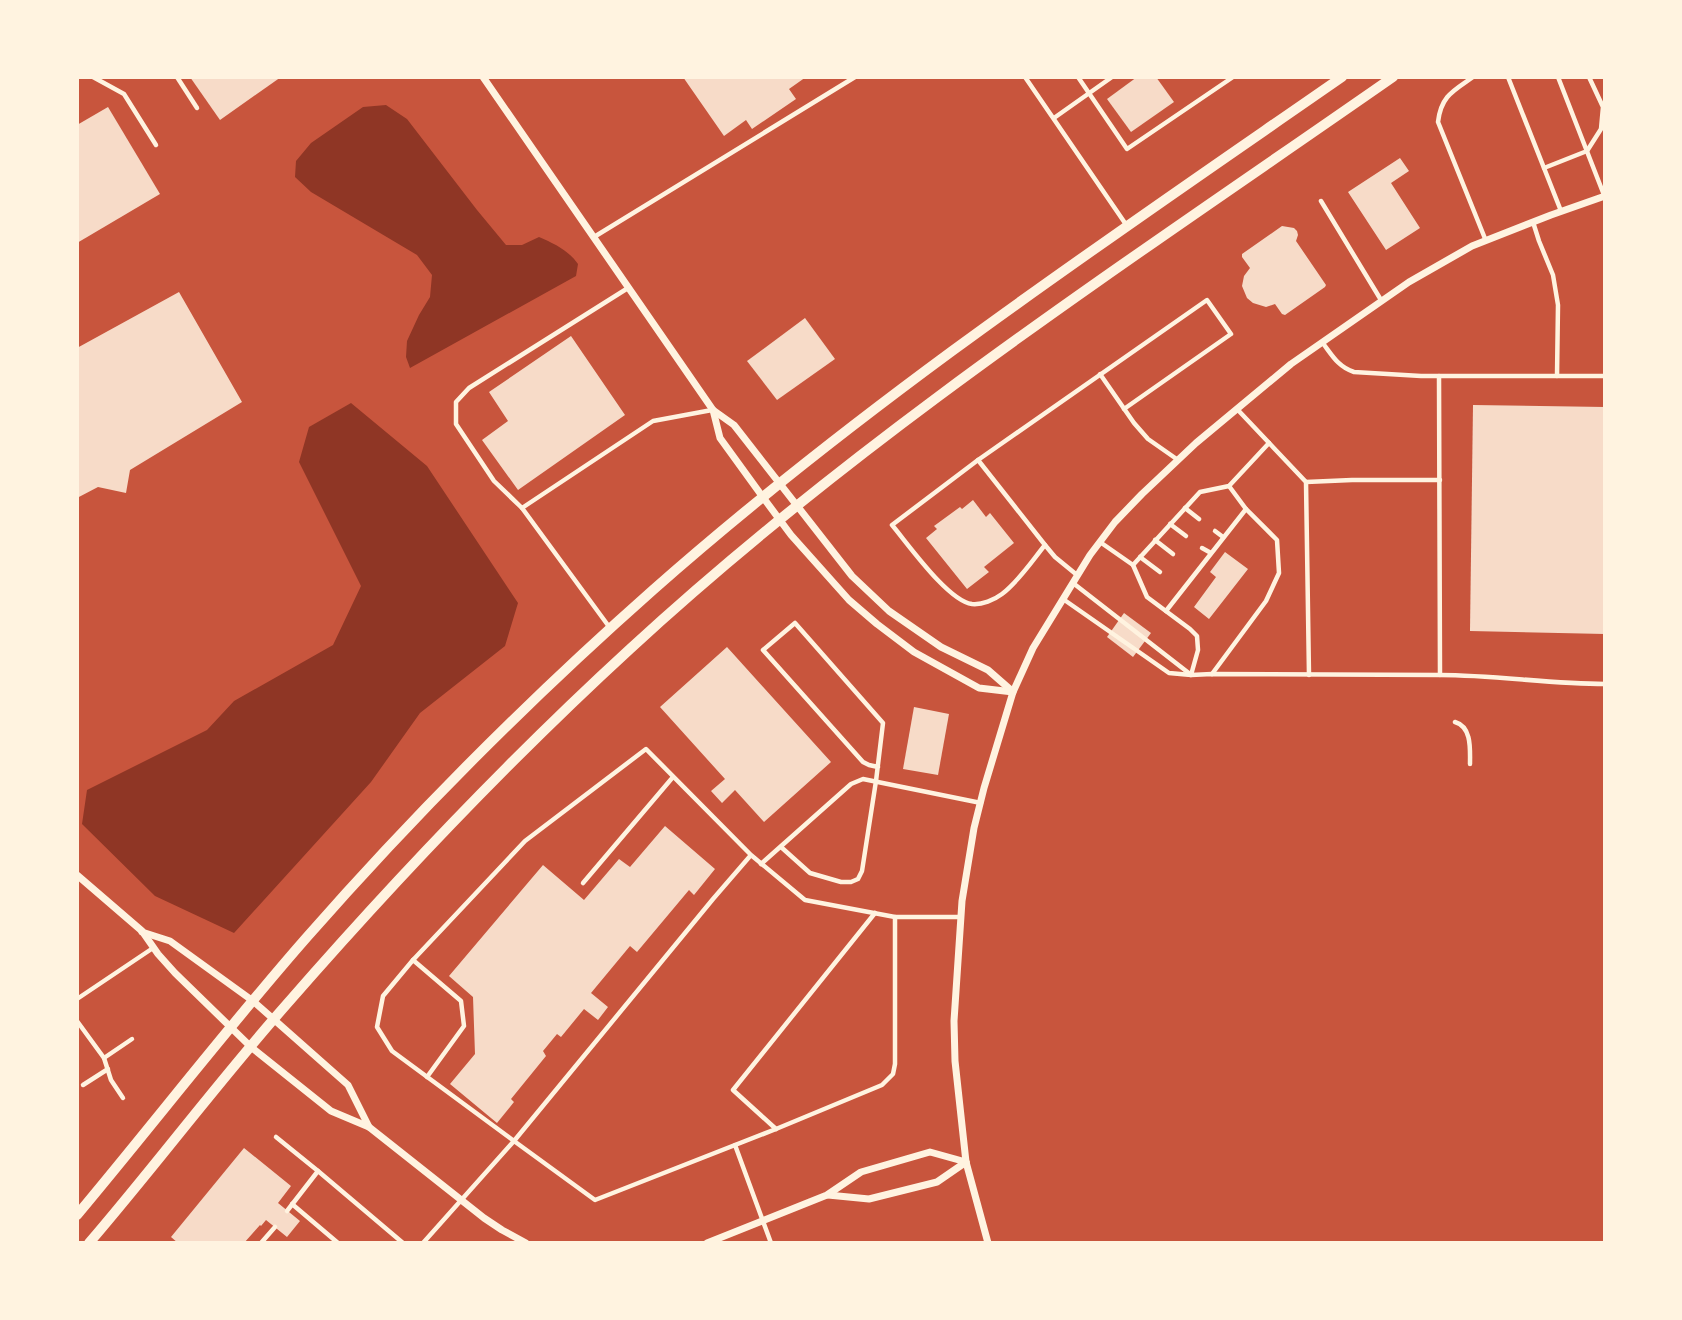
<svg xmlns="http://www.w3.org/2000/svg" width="1682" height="1320" font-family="Jost,sans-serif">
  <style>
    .water { fill: #8f3625 }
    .building { fill: #f7dbc8 }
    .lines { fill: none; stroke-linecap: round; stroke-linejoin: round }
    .service { stroke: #fff3e0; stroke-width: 4.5 }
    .minor { stroke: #fff3e0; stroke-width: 7 }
    .secondary { stroke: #fff3e0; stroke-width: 10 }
  </style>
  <rect width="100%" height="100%" fill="#c8553d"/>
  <g class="water">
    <path d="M386,105l21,14 70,91 29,35h16l17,-8c16,7 29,13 39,27l-2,12 -166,92 -4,-11 1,-16 12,-26 11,-18 2,-22 -15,-20 -106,-63 -16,-15 1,-16 15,-18 52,-36z"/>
    <polygon points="351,403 427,466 518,603 505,646 420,713 371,782 234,933 155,896 82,824 87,790 207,730 234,701 333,645 361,586 299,462 309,427"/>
  </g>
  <g class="building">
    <polygon points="190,77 281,77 220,120"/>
    <polygon points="683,77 806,77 789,89 796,99 752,129 746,120 724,136"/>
    <polygon points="1137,77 1156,77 1174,102 1131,132 1107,99"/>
    <polygon points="108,107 160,194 77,243 77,125"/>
    <polygon points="1400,158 1409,171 1391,183 1420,228 1386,250 1348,192"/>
    <polygon points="1282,226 1294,228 1297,231 1298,235 1296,241 1326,285 1325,287 1285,315 1282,314 1275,304 1266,307 1253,303 1247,298 1242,286 1244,276 1250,268 1242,257 1242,254"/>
    <polygon points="179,292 242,402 130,470 126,493 98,487 77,498 77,348"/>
    <polygon points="805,318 835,359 777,400 747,361"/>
    <polygon points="571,336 625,415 518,490 482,440 508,421 489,392"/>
    <polygon points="1473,405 1605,407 1605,634 1470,631"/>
    <polygon points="973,500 986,517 990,513 1014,543 984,567 989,572 967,589 926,538 937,529 934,526 960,507 962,509"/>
    <polygon points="1225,552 1248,569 1209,619 1194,607 1216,577 1210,572"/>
    <polygon points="1124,613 1151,633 1133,657 1107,637"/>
    <polygon points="727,647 831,762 764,822 735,790 722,803 711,791 725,779 660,707"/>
    <polygon points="914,707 949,714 938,775 903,769"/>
    <polygon points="665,826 715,869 694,895 689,890 637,952 630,946 591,993 608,1007 598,1020 584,1009 561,1037 557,1034 543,1051 546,1056 511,1099 514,1102 497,1123 450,1084 475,1054 473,997 449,976 543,865 584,900 619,859 630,867"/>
    <polygon points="244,1148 291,1186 278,1203 300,1221 287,1237 266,1220 261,1226 260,1225 244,1243 178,1243 171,1237"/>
  </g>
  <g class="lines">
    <g class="service">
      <polyline points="93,77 124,94 156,145"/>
      <polyline points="177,77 197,108"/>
      <polyline points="1025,77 1127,226"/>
      <polyline points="1078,77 1127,149 1233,77"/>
      <path d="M1473,77c-20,14 -32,19 -35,45l48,119"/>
      <polyline points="1508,77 1561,211"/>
      <polyline points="1558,77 1604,195"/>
      <polyline points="1054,118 1112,77"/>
      <polyline points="1544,168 1587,151 1601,129 1603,107 1589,77"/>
      <polyline points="1321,201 1381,300"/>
      <polyline points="1533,222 1539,241 1553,275 1558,305 1557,376"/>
      <polyline points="594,237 855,77"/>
      <path d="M1322,342c10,13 16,25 32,30l67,4h184"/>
      <polyline points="1100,374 1134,423 1148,439 1178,460"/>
      <polyline points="1237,409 1306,482 1309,675"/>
      <path d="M978,460l-86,65c16,19 56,76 80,79 10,1 22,-4 30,-10 17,-13 30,-33 43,-49"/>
      <polyline points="1306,482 1352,480 1440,480"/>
      <polyline points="522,508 653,421 712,410"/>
      <polyline points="1185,508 1199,519"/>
      <polyline points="1170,524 1186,536"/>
      <polyline points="1215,531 1223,537"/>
      <polyline points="1155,540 1173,554"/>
      <polyline points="1100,542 1133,565 1147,597 1190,629 1197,636 1198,650 1191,675 1212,674 1440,675 1439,376"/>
      <polyline points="1202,548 1211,553"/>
      <polyline points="1140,557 1160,572"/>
      <polyline points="1133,565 1200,492 1229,486 1269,443"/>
      <polyline points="1077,575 1055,557 1045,545 978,460 1207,300 1231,334 1124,409"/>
      <polyline points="1073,583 1190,674"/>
      <polyline points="1063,599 1169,673 1191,675"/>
      <polyline points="1166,611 1246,509"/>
      <polyline points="610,628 522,508 494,481 456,424 456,402 469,388 628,288"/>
      <polyline points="1212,674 1266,601 1279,573 1277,540 1246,509 1229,486"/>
      <path d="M1440,675c55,0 110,9 165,9"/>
      <path d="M1455,722c17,5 15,27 15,42"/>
      <polyline points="781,847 810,873 841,882 851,882 858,879 862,871 876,781 883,723 795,623 763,650 863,762 869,765 878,767"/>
      <polyline points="751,855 713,899 514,1141 392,1051 377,1027 383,996 413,960 525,841 646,749 751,855 805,900 895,917"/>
      <polyline points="761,864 851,784 863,779 981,803"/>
      <polyline points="583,883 673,777"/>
      <polyline points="413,960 461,1001 464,1026 427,1077"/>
      <polyline points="77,999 153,948"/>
      <polyline points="77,1021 104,1058 111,1080 123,1098"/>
      <polyline points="104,1058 132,1039"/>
      <polyline points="83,1085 108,1069"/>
      <polyline points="776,1129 733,1090 875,913"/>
      <polyline points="276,1137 318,1171 403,1243"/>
      <polyline points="735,1145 771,1243"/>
      <polyline points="292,1204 338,1243"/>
      <polyline points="287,1211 318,1171"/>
      <polyline points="261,1243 275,1227"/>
      <polyline points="423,1243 514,1141 595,1200 776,1129 882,1085 893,1074 895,1064 895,917 960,917"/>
    </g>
    <g class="minor">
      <polyline points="483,77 713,410 720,438 762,496 791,535 849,600 877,624 914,652 979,688 1013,692"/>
      <polyline points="713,410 734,425 852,576 889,611 941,647 988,670 1012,691"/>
      <polyline points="77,875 142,931 158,954 175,973 251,1047 331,1111 369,1127 484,1218 502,1230 526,1243"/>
      <polyline points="142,932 170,941 253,1001 348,1085 369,1127"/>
      <polyline points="828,1195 869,1199 937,1182 966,1162"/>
      <polyline points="707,1243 827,1195 861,1172 930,1152 966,1162"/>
      <polyline points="988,1243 966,1162 955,1061 954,1021 962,901 974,828 984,788 1013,692 1033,648 1090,555 1115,522 1142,494 1196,443 1291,364 1409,282 1472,246 1551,215 1605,196"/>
    </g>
    <g class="secondary">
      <path d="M77,1215c77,-92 151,-188 230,-278 108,-123 224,-239 346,-347 215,-190 454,-350 689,-513"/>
      <path d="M89,1243c67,-78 129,-161 197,-238 109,-125 222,-244 344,-356 234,-216 502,-390 763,-572"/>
    </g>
  </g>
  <rect width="1682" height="1320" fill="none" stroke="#fff3e0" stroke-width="158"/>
</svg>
